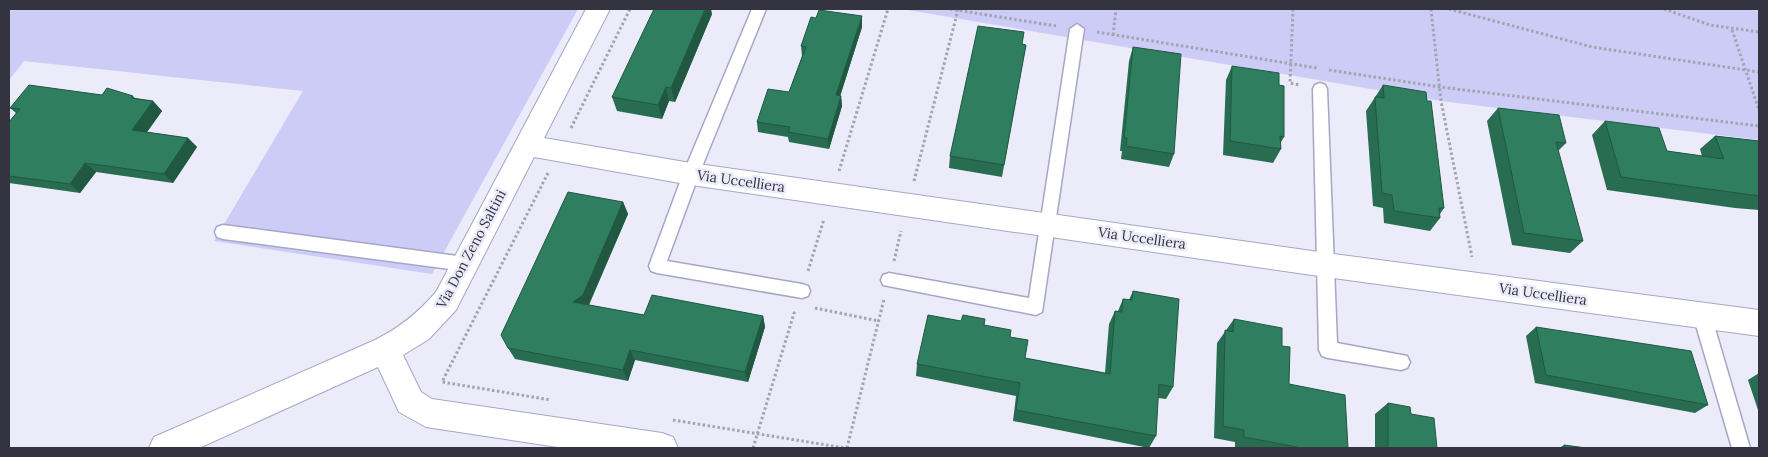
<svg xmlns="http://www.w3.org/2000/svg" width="1768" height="457" font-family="Lora,serif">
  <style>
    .green { fill: #cdccf7 }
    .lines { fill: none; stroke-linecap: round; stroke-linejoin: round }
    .service-casing { stroke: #a6a6c6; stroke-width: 3 }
    .minor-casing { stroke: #a6a6c6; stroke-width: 2 }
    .path { stroke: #a3a3b1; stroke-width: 3; stroke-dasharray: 2.5 2.5; stroke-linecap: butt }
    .service { fill: #fff; fill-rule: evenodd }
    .minor { fill: #fff; fill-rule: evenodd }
    .wall { fill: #286c52 }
    .shaded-wall { fill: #215842 }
    .building { fill: #2f7e5f; stroke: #215842 }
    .labels { text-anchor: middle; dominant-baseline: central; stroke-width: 5; stroke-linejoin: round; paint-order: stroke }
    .street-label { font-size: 14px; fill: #343441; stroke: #ebebf9 }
  </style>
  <rect width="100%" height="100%" fill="#ebebf9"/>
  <g class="green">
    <polygon points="9,9 578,9 432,274 214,241 303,91 24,61 9,80"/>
    <polygon points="902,9 1759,9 1759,140 1441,101"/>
  </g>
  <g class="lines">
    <defs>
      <g id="service">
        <polygon points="752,9 766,9 699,174 667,261 802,284 808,286 810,291 808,296 802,298 657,273 651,271 649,266 683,174"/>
        <polygon points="1077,24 1084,29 1042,312 1036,315 883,285 881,280 883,275 889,273 1029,298 1070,29"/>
        <polygon points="1320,83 1325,85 1327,89 1337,343 1407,356 1410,362 1407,368 1401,370 1328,358 1322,356 1319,350 1313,89 1315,85"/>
        <polygon points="223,225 465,257 471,259 473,264 471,269 465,271 223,239 217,237 215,232 217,227"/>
        <polygon points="1702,307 1708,310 1711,315 1750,448 1732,448 1693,315 1696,310"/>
      </g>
      <path id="minor" d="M586,9h24l-66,129 147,25 635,90 433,57v26l-433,-59 -635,-92 -157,-28 -78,153 -27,29 -26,16 18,37 11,7 230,34 11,4 5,11h-114l-138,-21 -27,-15 -21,-45 -179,81h-50l5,-11 221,-97c24,-12 43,-27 61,-48z"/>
    </defs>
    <use href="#service" class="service-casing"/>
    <use href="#minor" class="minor-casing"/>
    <g class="path">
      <polyline points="950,9 1056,26"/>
      <polyline points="1293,9 1290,83 1300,85"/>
      <polyline points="1431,9 1441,101 1472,257"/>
      <polyline points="1449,9 1592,47 1759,72"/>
      <polyline points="1664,9 1710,25 1759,32"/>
      <polyline points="1732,30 1759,110"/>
      <polyline points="1097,32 1317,68"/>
      <polyline points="1113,35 1116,9"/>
      <polyline points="1329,70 1440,87 1759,126"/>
      <polyline points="571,128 630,9"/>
      <polyline points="839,171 888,9"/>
      <polyline points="548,173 442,382 551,400"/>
      <polyline points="914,181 958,10"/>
      <polyline points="894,261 901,231"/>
      <polyline points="808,271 824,219"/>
      <polyline points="815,308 879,321"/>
      <polyline points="673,420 845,448"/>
      <polyline points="753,448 795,310"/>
      <polyline points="847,448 884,299"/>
    </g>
    <use href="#service" class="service"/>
    <use href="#minor" class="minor"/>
  </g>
  <g class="wall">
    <polygon points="712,14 675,102 669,101 662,119 617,111 612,97"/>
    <polygon points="862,27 840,96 841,96 842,106 829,149 789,142 788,137 758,132 757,122 789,92 802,56 801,46"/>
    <polygon points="1022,44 1026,45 1002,177 949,168 950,156"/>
    <polygon points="1133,47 1174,154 1169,167 1121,159 1122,151 1120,151 1129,61"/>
    <polygon points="1232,66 1279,85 1284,137 1280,144 1281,149 1273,163 1223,155 1226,80"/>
    <polygon points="1383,85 1444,208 1440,214 1440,218 1430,231 1384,223 1383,208 1373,206 1366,111"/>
    <polygon points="102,95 133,96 135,98 153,101 162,111 147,132 188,138 197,147 173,183 96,172 80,193 9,183 9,122 16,113 10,108"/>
    <polygon points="1498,108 1566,143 1558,151 1583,241 1570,253 1512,245 1487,121"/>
    <polygon points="1605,121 1667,151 1702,156 1700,149 1715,136 1759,141 1759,210 1735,208 1607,190 1592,135"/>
    <polygon points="623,202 628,214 589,305 644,315 763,316 765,327 748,382 635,360 628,381 515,359 508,348"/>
    <polygon points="1133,291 1173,387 1166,399 1158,398 1156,436 1149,448 1013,421 1016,396 916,376 917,364 984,325 1010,337 1025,358 1105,373 1109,324 1115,311 1118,311 1123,299 1129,300"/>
    <polygon points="1234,319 1282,346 1289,384 1348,448 1235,448 1235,442 1214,438 1217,343"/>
    <polygon points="1536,327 1708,405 1695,413 1535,383 1526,336"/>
    <polygon points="1759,373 1759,413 1748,380"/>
    <polygon points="1388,403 1411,414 1437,448 1375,448 1375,414"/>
    <polygon points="1564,445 1586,448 1559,448"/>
  </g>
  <g class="shaded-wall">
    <polygon points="705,9 711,9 712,14 675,102 671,88"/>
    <polygon points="862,16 862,27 837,106 836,95"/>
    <polygon points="666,87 669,101 662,119 658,105"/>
    <polygon points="841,96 842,106 829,149 828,139"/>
    <polygon points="153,101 162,111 142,139 132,130"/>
    <polygon points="188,138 197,147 173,183 164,174"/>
    <polygon points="85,163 96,172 80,193 70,184"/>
    <polygon points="623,202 628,214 588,306 573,302"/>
    <polygon points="763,316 765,327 748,382 745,372"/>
    <polygon points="630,350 635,360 628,381 623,370"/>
  </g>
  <g class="building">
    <polygon points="654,9 705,9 671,88 666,87 658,105 612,97"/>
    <polygon points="819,10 862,16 836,95 841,96 828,139 788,132 790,127 757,122 768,89 789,92 806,47 801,46 811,17 816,18"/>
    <polygon points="978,26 1024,32 1022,44 1026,45 1004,165 950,156"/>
    <polygon points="1133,47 1181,54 1174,154 1126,146 1127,138 1124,138"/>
    <polygon points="1232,66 1279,73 1279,85 1284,86 1284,137 1280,136 1281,149 1230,141"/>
    <polygon points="29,85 102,95 107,88 133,96 131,98 153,101 132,130 188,138 164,174 85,163 70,184 9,176 9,122 20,109 10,108"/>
    <polygon points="1383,85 1426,92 1427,101 1431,101 1444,208 1439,208 1440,218 1394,211 1392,195 1382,193 1375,97 1384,98"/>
    <polygon points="1498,108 1559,115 1566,143 1556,142 1583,241 1524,233"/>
    <polygon points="1605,121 1659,128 1667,151 1724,159 1715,136 1759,141 1759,196 1621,177"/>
    <polygon points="568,192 623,202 583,295 573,302 644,315 652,295 763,316 745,372 630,350 623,370 508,348 501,335"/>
    <polygon points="1133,291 1179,299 1173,387 1159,384 1156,436 1016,410 1020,383 917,364 928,315 961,321 963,315 985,319 984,325 1011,330 1010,337 1028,340 1025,358 1110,374 1115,311 1122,312 1123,299 1132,300"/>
    <polygon points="1234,319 1282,328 1282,346 1290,347 1289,384 1345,395 1348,448 1302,448 1244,437 1244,430 1223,426 1225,330 1233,332"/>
    <polygon points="1536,327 1691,351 1708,405 1546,375"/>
    <polygon points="1388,403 1410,407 1411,414 1434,418 1437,448 1388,448"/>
    <polygon points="1564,445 1586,448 1565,448"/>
  </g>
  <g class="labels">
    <g class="street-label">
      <text transform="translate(741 181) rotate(8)">Via Uccelliera</text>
      <text transform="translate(1142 238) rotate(8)">Via Uccelliera</text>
      <text transform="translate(471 249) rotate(-62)">Via Don Zeno Saltini</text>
      <text transform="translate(1543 294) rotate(8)">Via Uccelliera</text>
    </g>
  </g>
  <rect width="1768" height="457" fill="none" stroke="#343441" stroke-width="20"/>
</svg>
